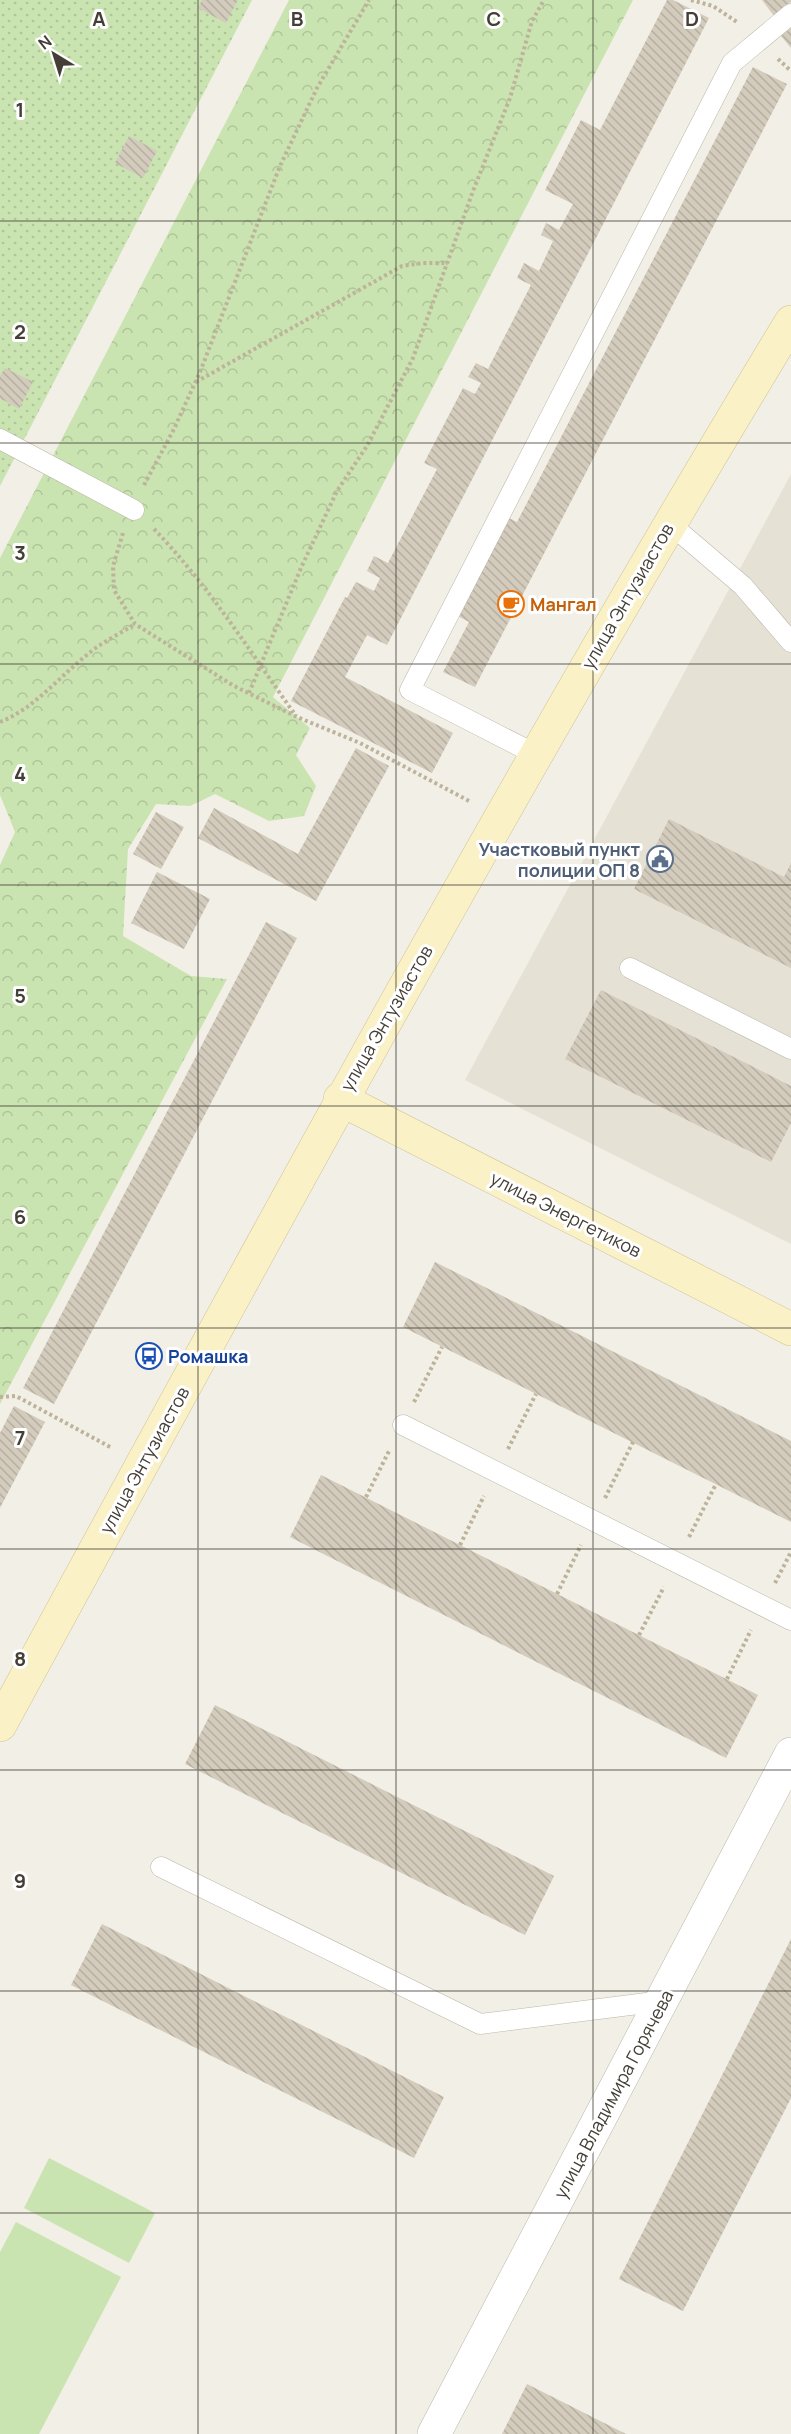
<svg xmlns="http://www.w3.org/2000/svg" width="791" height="2434" font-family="Manrope,sans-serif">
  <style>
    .residential { fill: #e5e1d4 }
    .forest { fill: url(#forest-crowns) }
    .park { fill: url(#park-dots) }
    .pitch { fill: #cae4b1 }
    .building { fill: url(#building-back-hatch) }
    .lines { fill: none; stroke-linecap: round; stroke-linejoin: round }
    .lane-casing { stroke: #bcb7a9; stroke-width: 21 }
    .street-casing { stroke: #bcb7a9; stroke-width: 34 }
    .secondary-casing { stroke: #cfc398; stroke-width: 34 }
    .path { stroke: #bdb39b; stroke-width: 4; stroke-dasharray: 3 3; stroke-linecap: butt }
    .lane { stroke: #fff; stroke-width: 20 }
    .street { stroke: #fff; stroke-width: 33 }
    .secondary { stroke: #fbf1c7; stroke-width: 33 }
    .grid { fill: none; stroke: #443f36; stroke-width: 1.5; stroke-opacity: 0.55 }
    .labels { text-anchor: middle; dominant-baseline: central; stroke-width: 6; stroke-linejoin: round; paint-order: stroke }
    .street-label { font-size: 18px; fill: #443f36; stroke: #fff }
    .food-label { font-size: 18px; font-weight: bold; fill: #c56008; stroke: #fff; text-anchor: start }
    .service-label { font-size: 18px; font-weight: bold; fill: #4e5e75; stroke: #fff; text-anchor: end }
    .transit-label { font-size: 18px; font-weight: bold; fill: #164399; stroke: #fff; text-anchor: start }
    .grid-label { font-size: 20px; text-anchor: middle; font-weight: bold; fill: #443f36; stroke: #fff; stroke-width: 6; stroke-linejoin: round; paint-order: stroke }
  </style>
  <defs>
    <pattern id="forest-crowns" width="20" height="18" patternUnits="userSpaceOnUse" patternTransform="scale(1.5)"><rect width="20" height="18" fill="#cae4b1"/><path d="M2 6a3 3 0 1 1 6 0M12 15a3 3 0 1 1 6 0" fill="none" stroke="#afc599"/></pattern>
    <pattern id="park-dots" width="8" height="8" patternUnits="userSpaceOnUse" patternTransform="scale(1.5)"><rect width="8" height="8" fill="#cae4b1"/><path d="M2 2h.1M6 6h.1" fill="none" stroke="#afc599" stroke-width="1.8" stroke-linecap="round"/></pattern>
    <pattern id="building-back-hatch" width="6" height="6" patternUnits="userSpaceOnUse" patternTransform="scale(1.5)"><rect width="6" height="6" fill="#d3cbbc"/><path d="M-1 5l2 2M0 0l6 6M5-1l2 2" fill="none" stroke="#b6afa2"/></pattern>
  </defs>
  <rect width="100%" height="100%" fill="#f2efe6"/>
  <polygon class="residential" points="791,474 791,1244 465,1080"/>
  <polygon class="forest" points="289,0 633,0 273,697 310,728 296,755 316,786 304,816 269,821 215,794 190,806 156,804 128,849 123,936 191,976 227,979 0,1404 0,865 15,832 0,795 0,558"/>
  <polygon class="park" points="0,0 252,0 0,486"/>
  <g class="pitch">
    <polygon points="49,2158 155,2213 129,2263 24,2208"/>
    <polygon points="16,2222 121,2277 39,2434 0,2434 0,2252"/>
  </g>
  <g class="building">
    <polygon points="202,0 238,0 226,23 198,8"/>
    <polygon points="667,0 673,0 709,18 387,645 367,635 345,677 453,733 432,773 291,701 345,597 347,598 356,582 374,591 380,578 367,571 374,556 388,563 437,469 424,463 463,388 475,394 481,383 468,377 476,363 488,369 531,285 517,278 524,263 539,271 553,241 541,235 546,223 559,230 573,204 545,190 581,120 600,130"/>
    <polygon points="762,0 791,0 791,2 774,16"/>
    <polygon points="791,28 791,48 781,36"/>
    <polygon points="753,67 787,84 475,687 443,672 469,622 456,615 507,517 517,522"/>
    <polygon points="129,136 157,151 143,178 115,163"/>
    <polygon points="5,368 33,382 19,409 0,398 0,376"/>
    <polygon points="356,748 389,766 316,901 198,838 214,808 298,854"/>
    <polygon points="156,812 184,827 161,869 133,854"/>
    <polygon points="669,819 784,877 791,863 791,968 634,889"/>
    <polygon points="157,872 210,899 184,949 131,923"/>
    <polygon points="266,922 297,938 54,1404 23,1388"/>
    <polygon points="601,990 791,1086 791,1123 771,1162 565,1059"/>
    <polygon points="435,1262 791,1441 791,1522 403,1327"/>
    <polygon points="14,1406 45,1422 0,1508 0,1433"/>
    <polygon points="321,1475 758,1695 726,1758 290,1537"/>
    <polygon points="215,1705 554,1876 525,1935 185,1764"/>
    <polygon points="102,1924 444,2097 414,2158 71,1985"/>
    <polygon points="791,1939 791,2098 683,2311 619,2279"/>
    <polygon points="527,2384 626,2434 502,2434"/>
  </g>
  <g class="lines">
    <defs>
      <g id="lane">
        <polyline points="0,439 134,510"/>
        <polyline points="669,523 743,586 791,642"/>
        <polyline points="537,755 410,690 732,63 791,14"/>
        <polyline points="630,968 791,1049"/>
        <polyline points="403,1425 791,1620"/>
        <polyline points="161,1867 480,2024 662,2001"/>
      </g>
      <polyline id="street" points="434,2434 791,1754"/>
      <g id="secondary">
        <polyline points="340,1099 791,1329"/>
        <path d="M0,1725c257,-472 512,-944 791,-1403"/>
      </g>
    </defs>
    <use href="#lane" class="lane-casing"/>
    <use href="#street" class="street-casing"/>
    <use href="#secondary" class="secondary-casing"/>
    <g class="path">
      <polyline points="691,0 713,6 737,22"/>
      <polyline points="778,59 791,71"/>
      <polyline points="196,382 402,266 423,263 447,263"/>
      <polyline points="144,485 173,431 200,372 280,166 317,88 369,0"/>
      <path d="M154,529c55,57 97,124 142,187"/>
      <polyline points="123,533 113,566 114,590 135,624 234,686 297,717 360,743 471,802"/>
      <polyline points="249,693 301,568 337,491 367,446 413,358 473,191 510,98 532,21 544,0"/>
      <path d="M0,722c34,-13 60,-46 88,-68 14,-12 32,-20 47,-30"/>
      <polyline points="0,1397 16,1396 112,1448"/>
      <polyline points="414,1402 442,1347"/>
      <polyline points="508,1449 536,1394"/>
      <polyline points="366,1497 390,1449"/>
      <polyline points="605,1498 633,1442"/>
      <polyline points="689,1537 716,1484"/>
      <polyline points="460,1545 484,1496"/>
      <polyline points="775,1583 791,1552"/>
      <polyline points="557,1594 581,1545"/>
      <polyline points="639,1635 664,1587"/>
      <polyline points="727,1679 751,1630"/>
    </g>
    <use href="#lane" class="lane"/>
    <use href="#street" class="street"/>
    <use href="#secondary" class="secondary"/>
  </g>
  <path class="grid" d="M198,0v2434M396,0v2434M593,0v2434M0,221h791M0,443h791M0,664h791M0,885h791M0,1106h791M0,1328h791M0,1549h791M0,1770h791M0,1991h791M0,2213h791"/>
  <defs>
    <symbol id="cafe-ring" viewBox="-11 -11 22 22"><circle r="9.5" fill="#fff" stroke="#e8710a" stroke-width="1.5"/><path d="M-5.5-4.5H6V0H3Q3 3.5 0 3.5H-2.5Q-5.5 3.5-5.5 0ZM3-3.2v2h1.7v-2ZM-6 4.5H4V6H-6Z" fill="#e8710a"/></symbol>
    <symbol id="civic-ring" viewBox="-11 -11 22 22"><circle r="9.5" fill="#fff" stroke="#5c6f8a" stroke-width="1.5"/><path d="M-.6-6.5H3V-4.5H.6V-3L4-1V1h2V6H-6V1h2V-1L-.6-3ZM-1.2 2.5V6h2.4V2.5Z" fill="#5c6f8a"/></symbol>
    <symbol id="bus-ring" viewBox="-11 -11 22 22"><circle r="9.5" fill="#fff" stroke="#1a4fb4" stroke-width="1.5"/><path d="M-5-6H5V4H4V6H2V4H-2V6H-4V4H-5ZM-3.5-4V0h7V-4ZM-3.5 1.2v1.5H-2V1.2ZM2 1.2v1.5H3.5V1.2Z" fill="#1a4fb4"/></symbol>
  </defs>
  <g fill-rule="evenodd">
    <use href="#cafe-ring" x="496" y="589" width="30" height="30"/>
    <use href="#civic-ring" x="645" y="844" width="30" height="30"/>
    <use href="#bus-ring" x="134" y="1341" width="30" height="30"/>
  </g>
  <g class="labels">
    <g class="street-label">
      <text transform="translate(627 596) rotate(-60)">улица Энтузиастов</text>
      <text transform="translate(386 1018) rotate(-60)">улица Энтузиастов</text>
      <text transform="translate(566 1214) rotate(27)">улица Энергетиков</text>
      <text transform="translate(144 1460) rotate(-61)">улица Энтузиастов</text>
      <text transform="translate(613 2094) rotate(-62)">улица Владимира Горячева</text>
    </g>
    <g class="food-label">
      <text x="530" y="604">Мангал</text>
    </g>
    <g class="service-label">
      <text x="640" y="849">Участковый пункт<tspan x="640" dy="21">полиции ОП 8</tspan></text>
    </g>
    <g class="transit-label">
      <text x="168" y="1356">Ромашка</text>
    </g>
  </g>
  <g class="grid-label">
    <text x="99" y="26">A</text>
    <text x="297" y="26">B</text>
    <text x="494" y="26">C</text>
    <text x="692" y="26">D</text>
    <text x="20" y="117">1</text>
    <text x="20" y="339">2</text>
    <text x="20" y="560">3</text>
    <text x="20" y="781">4</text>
    <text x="20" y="1003">5</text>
    <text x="20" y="1224">6</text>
    <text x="20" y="1445">7</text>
    <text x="20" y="1666">8</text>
    <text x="20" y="1888">9</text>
  </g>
  <g transform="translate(54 54) rotate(322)" stroke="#ffffff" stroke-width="4.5" paint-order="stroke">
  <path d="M0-4.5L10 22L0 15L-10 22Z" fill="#443f36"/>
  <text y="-9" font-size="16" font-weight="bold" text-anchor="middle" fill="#443f36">N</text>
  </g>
</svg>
